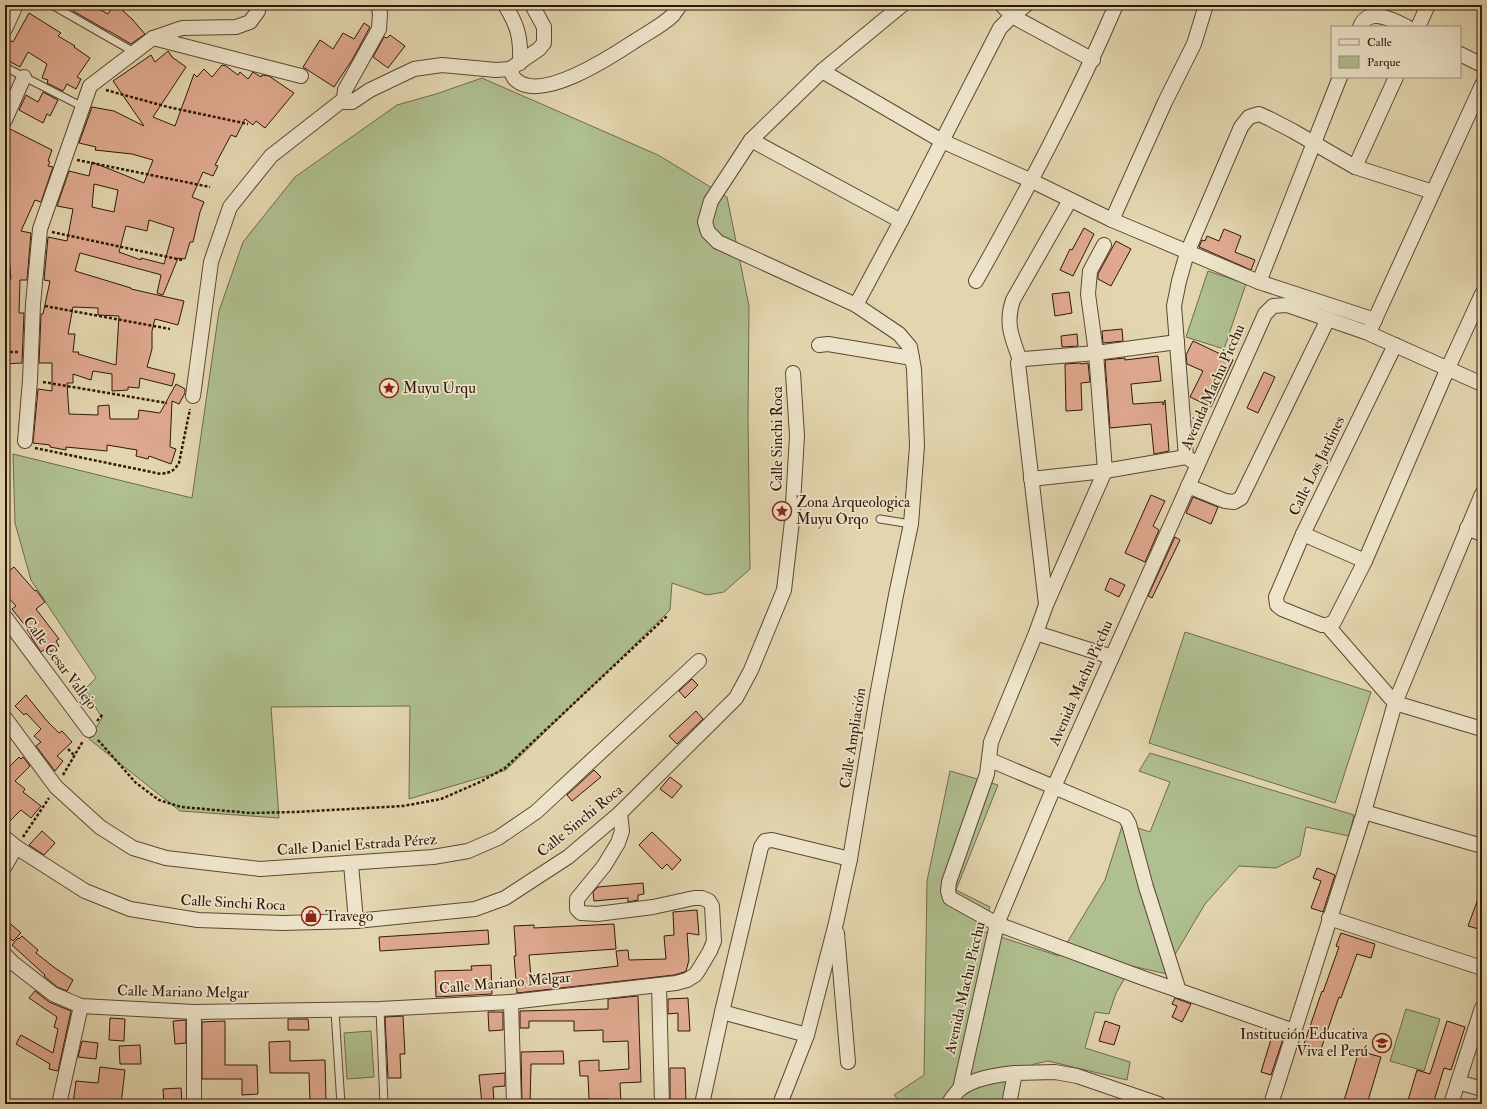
<svg xmlns="http://www.w3.org/2000/svg" width="1487" height="1109" font-family="'IM FELL Double Pica',serif">
  <style>
    .green { fill: #afbf8f; stroke: #706b4c }
    .building { fill: #dfa98f; stroke: #301709; fill-rule: evenodd }
    .lines { fill: none; stroke-linecap: round; stroke-linejoin: round }
    .lane-casing { stroke: #5d4732; stroke-width: 9 }
    .street-casing { stroke: #5d4732; stroke-width: 16 }
    .path { stroke: #301709; stroke-width: 2.5; stroke-dasharray: 3 2; stroke-linecap: butt }
    .lane { stroke: #ede4cb; stroke-width: 7 }
    .street { stroke: #ede4cb; stroke-width: 14 }
    .labels { text-anchor: middle; dominant-baseline: central; stroke-width: 3.5; stroke-linejoin: round; paint-order: stroke }
    .street-label { font-size: 15px; fill: #301709; stroke: #ede4cb }
    .poi-label { font-size: 15px; fill: #301709; stroke: #ede4cb; text-anchor: start }
  </style>
  <rect width="100%" height="100%" fill="#e3d6af"/>
  <filter id="stains"><feTurbulence type="fractalNoise" baseFrequency=".005" numOctaves="4"/><feColorMatrix values="0 0 0 0 .2 0 0 0 0 .09 0 0 0 0 .02 0 0 0 .5 -.17"/></filter>
  <radialGradient id="worn" r=".72"><stop offset=".6" stop-color="#630" stop-opacity="0"/><stop offset="1" stop-color="#630" stop-opacity=".3"/></radialGradient>
  <g class="green">
    <polygon points="482,78 658,155 727,197 749,306 748,419 750,569 724,592 707,595 672,583 670,610 506,770 409,799 410,706 271,707 279,818 180,811 89,739 102,718 85,689 96,678 31,580 15,523 13,454 192,498 219,311 243,242 295,177 397,105 436,94"/>
    <polygon points="1208,271 1246,284 1224,349 1186,337"/>
    <polygon points="1185,632 1371,692 1335,803 1149,743"/>
    <polygon points="1150,753 1354,815 1349,836 1306,827 1300,856 1276,868 1239,866 1205,904 1170,963 1167,974 1132,966 1116,993 1109,1014 1095,1012 1085,1048 1130,1062 1127,1080 1048,1061 1034,1064 1008,1083 1005,1104 992,1104 985,1101 981,1104 902,1104 894,1095 924,1075 927,881 950,771 998,785 956,890 990,907 982,931 1059,956 1105,880 1123,823 1150,832 1170,782 1139,771"/>
    <polygon points="1406,1009 1440,1019 1424,1071 1390,1061"/>
    <polygon points="371,1031 374,1077 347,1079 344,1033"/>
  </g>
  <g class="building">
    <polygon points="76,5 92,5 108,14 114,5 127,5 123,11 132,19 145,34 131,44 109,31 108,31 73,11"/>
    <polygon points="29,13 61,33 58,36 75,46 74,47 90,58 77,77 81,79 76,89 67,84 63,91 47,83 48,80 42,78 47,64 28,52 20,67 5,59 5,38 13,42"/>
    <polygon points="364,23 370,27 352,60 334,87 303,67 320,40 333,49 343,33 354,39"/>
    <polygon points="390,35 405,46 388,68 373,57 384,37 387,38"/>
    <path d="M168,51l4,6 14,10 -33,50 22,9 19,-52 3,3 7,-8 8,8 10,-12 4,1 12,9 2,-3 8,7 5,-7 8,5 1,-2 7,1 25,17 -29,35 -9,-7 -3,4 -8,-6 -9,18 -5,-2 -16,30 3,1 -5,10 -10,-4 -11,25 12,5 -4,10 -7,30h-3l-5,17 -7,-1 -15,37 -6,-2 4,-18 -3,-1 -78,-21 -5,18 56,17v1l53,12 -6,24 -23,-6 -3,12v18l-5,18 28,7 -3,12 -32,-8 -1,10 -11,-1v3l-16,1v-17l-19,-3 -2,9 -18,-6v9h-6l2,31 29,1v-9l11,-1 1,14h28l1,-9 21,3 16,-29 9,5v4l-6,11 -7,-3 -2,46 6,2 -5,15 -22,-8 -1,3 -12,-3 1,-6 -30,-5v6l-41,-4v3l-16,-3v-2l-17,-2 5,-54 14,2v-28h-13l2,-49h2l7,-33 -6,-1 4,-43 19,4 6,-32 -16,-3 12,-35 20,5 3,-14 52,21 9,-23 -21,-6 -37,-4 1,-3 -17,-4 13,-36 22,4 30,15 -31,-45 38,-26 4,7zM94,184l24,6 -4,22 -22,-5zM149,220l25,8 -10,36 -23,-6v2l-22,-8 7,-26 21,5zM73,307l25,1v7l21,1 -3,49 -38,-11 1,-2h-6l2,-18h-7z"/>
    <polygon points="43,92 58,100 50,116 47,114 43,123 19,110 26,95 38,102"/>
    <polygon points="5,128 8,128 52,150 48,161 50,162 48,166 53,167 41,202 35,200 21,231 31,233 27,280 20,280 19,313 24,313 22,363 5,364 5,332 6,332 5,279 11,279 8,247 5,247"/>
    <polygon points="1084,228 1094,234 1073,276 1060,270 1070,249 1072,250"/>
    <polygon points="1224,229 1241,236 1235,252 1255,260 1251,270 1199,247 1202,240 1205,241 1207,236 1219,241"/>
    <polygon points="1116,241 1131,249 1111,286 1098,279 1098,274"/>
    <polygon points="1069,292 1072,313 1055,316 1052,294"/>
    <polygon points="1122,329 1123,341 1103,343 1102,331"/>
    <polygon points="1077,334 1078,346 1062,347 1061,336"/>
    <polygon points="1193,341 1233,360 1211,407 1190,397 1203,371 1187,364 1186,355"/>
    <polygon points="1158,356 1161,381 1131,384 1133,404 1163,402 1163,405 1165,400 1169,451 1154,454 1151,424 1110,428 1105,360 1125,358 1125,360"/>
    <polygon points="1080,363 1081,364 1088,363 1090,382 1081,383 1082,410 1066,411 1065,364"/>
    <polygon points="1264,372 1275,377 1258,413 1247,408"/>
    <polygon points="1151,495 1165,501 1153,526 1159,530 1145,562 1125,553"/>
    <polygon points="1193,497 1218,507 1211,524 1186,513"/>
    <polygon points="1175,537 1180,540 1152,598 1148,596"/>
    <polygon points="14,567 35,591 36,590 45,602 36,609 59,639 56,641 59,646 51,652 48,647 41,652 31,637 32,637 27,630 28,629 12,609 16,606 5,594 5,574"/>
    <polygon points="1110,578 1125,585 1119,597 1105,590"/>
    <polygon points="692,679 698,685 685,698 679,691"/>
    <polygon points="26,695 47,721 59,733 62,731 72,742 57,756 63,761 55,771 36,746 41,742 34,736 41,729 26,713 24,715 15,706"/>
    <polygon points="696,711 703,719 677,744 669,736"/>
    <polygon points="19,757 21,759 23,757 30,766 15,781 25,789 23,792 41,806 31,818 21,810 5,826 5,771"/>
    <polygon points="594,770 601,777 572,801 567,795"/>
    <polygon points="670,777 682,786 672,798 660,789"/>
    <polygon points="42,831 55,843 44,855 29,845"/>
    <polygon points="652,832 681,860 672,870 667,864 662,869 639,845"/>
    <polygon points="1317,868 1335,875 1323,912 1311,908 1321,881 1313,878"/>
    <polygon points="643,883 644,894 638,895 638,900 628,902 628,898 594,901 593,892 598,887"/>
    <polygon points="1481,891 1482,891 1482,930 1468,926"/>
    <polygon points="697,910 699,935 687,933 689,960 686,971 684,972 674,975 517,993 514,956 516,956 514,926 534,925 534,928 614,924 616,949 529,955 531,976 618,966 616,951 628,950 629,960 666,959 664,936 674,935 673,912"/>
    <polygon points="5,919 21,933 13,941 5,934"/>
    <polygon points="488,930 489,944 380,951 379,937"/>
    <polygon points="1341,933 1375,944 1371,958 1357,954 1341,998 1339,997 1319,1055 1302,1050 1322,991 1323,992 1339,947 1336,946"/>
    <polygon points="22,936 38,950 36,953 55,968 73,980 67,991 57,987 44,976 45,975 12,945 18,938 19,939"/>
    <polygon points="491,965 492,994 436,997 435,971 472,970 471,966"/>
    <polygon points="35,991 49,1002 71,1011 58,1071 49,1069 50,1064 16,1044 21,1035 53,1053 58,1029 54,1027 57,1017 29,998"/>
    <polygon points="638,996 641,1082 620,1083 621,1104 609,1104 609,1099 589,1099 588,1076 580,1076 579,1061 599,1060 599,1071 629,1069 628,1041 603,1042 603,1030 574,1031 574,1021 529,1021 529,1028 520,1028 520,1011 608,1009 608,999"/>
    <polygon points="688,998 690,1031 678,1031 678,1013 668,1014 668,999"/>
    <polygon points="1175,998 1191,1004 1182,1022 1172,1017 1177,1006 1172,1004"/>
    <polygon points="488,1012 503,1012 503,1030 489,1031"/>
    <polygon points="403,1016 405,1054 400,1054 401,1078 388,1078 385,1017"/>
    <polygon points="110,1018 125,1019 124,1041 109,1040"/>
    <polygon points="288,1019 308,1019 309,1030 288,1030"/>
    <polygon points="186,1020 186,1043 175,1044 173,1021"/>
    <polygon points="225,1021 225,1065 257,1065 258,1094 242,1095 242,1079 202,1079 202,1022"/>
    <polygon points="1105,1021 1120,1026 1114,1045 1099,1041"/>
    <polygon points="1447,1021 1465,1027 1451,1070 1444,1068 1433,1104 1407,1104 1417,1070 1430,1074"/>
    <polygon points="1273,1033 1284,1036 1271,1075 1261,1072"/>
    <polygon points="82,1041 98,1043 96,1059 78,1057"/>
    <polygon points="290,1041 290,1061 325,1060 326,1101 310,1101 309,1073 270,1073 269,1042"/>
    <polygon points="140,1045 141,1064 120,1064 119,1046"/>
    <polygon points="563,1051 564,1064 531,1064 530,1104 522,1104 521,1052"/>
    <polygon points="1359,1051 1381,1057 1367,1104 1343,1104"/>
    <polygon points="100,1067 125,1070 121,1104 73,1104 76,1081 98,1083"/>
    <polygon points="670,1068 685,1068 686,1104 670,1104"/>
    <polygon points="505,1073 505,1086 493,1087 494,1104 482,1104 479,1075"/>
    <polygon points="181,1088 182,1104 164,1104 163,1089"/>
  </g>
  <g class="lines">
    <defs>
      <g id="lane">
        <polyline points="52,5 134,52"/>
        <polyline points="5,67 83,107"/>
        <polyline points="880,519 911,524"/>
        <polyline points="380,1009 384,1104"/>
        <polyline points="335,1011 341,1104"/>
      </g>
      <g id="street">
        <polyline points="378,5 380,13 379,29 345,90 344,99 346,102 352,102 370,90 414,69 442,65 496,70 510,69 539,49 544,43 544,27 532,5"/>
        <path d="M505,5c13,21 16,33 15,58"/>
        <polyline points="902,5 822,71 751,140 711,201 705,222 708,232 718,242 856,305 899,334 910,347 912,358"/>
        <polyline points="1002,5 1012,16 1093,60"/>
        <path d="M1360,27c8,-21 33,-7 47,0"/>
        <polyline points="1418,27 1428,5"/>
        <polyline points="5,29 16,5"/>
        <polyline points="153,38 301,76"/>
        <polyline points="1460,54 1482,65"/>
        <path d="M510,69c2,4 2,8 6,11 26,23 96,-24 119,-39 12,-8 28,-16 38,-26 2,-3 5,-7 7,-10"/>
        <polyline points="822,71 942,141 1032,181 1112,220 1259,282 1375,320"/>
        <polyline points="5,120 24,77"/>
        <polyline points="751,140 901,221"/>
        <polyline points="1355,167 1396,77"/>
        <polyline points="1112,220 1165,102 1194,44 1206,5"/>
        <polyline points="1104,245 1090,271 1088,294 1096,353 1105,471 1046,605 1036,633 991,742 987,774 949,882 948,891 950,898 997,924 1143,978 1294,1031"/>
        <path d="M976,281c51,-91 99,-180 140,-276"/>
        <polyline points="1259,282 1340,77"/>
        <polyline points="856,305 901,221 1000,28 1012,16 1026,5"/>
        <polyline points="1371,328 1482,85"/>
        <polyline points="1395,345 1303,534 1276,597 1277,605 1282,609 1322,625 1327,625 1334,622 1365,561 1448,368 1482,294"/>
        <path d="M1020,360c-8,-22 -15,-37 -7,-60l57,-100"/>
        <polyline points="193,396 211,262 230,207 271,156 344,99"/>
        <polyline points="25,441 30,380 33,304 40,229 90,86 153,38 182,28 236,27 250,22 258,11 259,5"/>
        <polyline points="1186,457 1174,306 1179,281 1187,253 1241,127 1249,117 1259,114 1270,119 1293,131 1355,167 1433,192"/>
        <polyline points="1031,479 1105,471 1186,457 1194,462"/>
        <polyline points="1188,486 1225,501 1234,502 1241,498 1328,319"/>
        <polyline points="1467,528 1482,534"/>
        <polyline points="1303,534 1365,561"/>
        <polyline points="1046,604 1018,363 1020,360 1024,359 1096,353 1177,342"/>
        <polyline points="5,617 89,730"/>
        <polyline points="1327,625 1395,703"/>
        <polyline points="1036,633 1112,657"/>
        <polyline points="1395,703 1482,729"/>
        <polyline points="5,718 56,787 100,827 133,848 166,858 260,869 433,857 468,851 498,838 536,812 699,661"/>
        <polyline points="990,760 1125,817 1129,824 1146,887 1179,991"/>
        <polyline points="1364,812 1482,846"/>
        <polyline points="5,838 16,847 85,891 130,909 198,920 283,923 356,921 475,909 505,898 568,857 620,813 736,698 751,670 784,590 792,521 797,436 793,373"/>
        <polyline points="351,864 356,921"/>
        <polyline points="5,866 16,847"/>
        <polyline points="1329,918 1482,968"/>
        <polyline points="837,933 848,1062"/>
        <polyline points="5,955 13,963 53,994 81,1006 194,1012 380,1009 511,1002 676,983 687,980 695,975 698,971 710,951 714,941 712,906 709,901 702,898 694,898 653,907 597,914 581,913 577,909 577,899 604,866 618,843 622,831 620,813"/>
        <polyline points="659,985 662,1104"/>
        <polyline points="511,1002 514,1104"/>
        <polyline points="722,1012 807,1035"/>
        <polyline points="1458,1082 1482,1089"/>
        <polyline points="960,1089 997,924 1054,787 1265,314 1273,306 1287,305 1368,333 1482,384"/>
        <polyline points="59,1104 81,1006"/>
        <polyline points="194,1104 194,1012"/>
        <polyline points="702,1104 722,1012 761,847 765,841 772,840 850,859"/>
        <polyline points="780,1104 807,1035 836,923 850,859 877,696 896,595 911,524 917,446 914,369 912,358 828,344 819,345"/>
        <path d="M948,1104c4,-5 7,-11 12,-15 14,-11 37,-14 55,-16"/>
        <polyline points="1009,1104 1015,1073 1055,1072 1077,1076 1159,1104"/>
        <polyline points="1271,1104 1364,812 1395,703 1482,494"/>
        <polyline points="1451,1104 1482,1008"/>
      </g>
    </defs>
    <use href="#lane" class="lane-casing"/>
    <use href="#street" class="street-casing"/>
    <g class="path">
      <polyline points="106,90 168,107 248,124"/>
      <polyline points="77,160 210,187"/>
      <polyline points="52,232 182,260"/>
      <polyline points="45,306 170,329"/>
      <polyline points="5,352 18,352"/>
      <polyline points="43,382 167,403"/>
      <path d="M35,448l126,26c10,-2 12,-2 18,-11l11,-54"/>
      <polyline points="97,721 103,714"/>
      <polyline points="98,740 136,783 159,800 181,807 251,813 295,812 403,806 441,799 480,782 505,768 667,616"/>
      <polyline points="68,749 74,755"/>
      <polyline points="63,775 83,741"/>
      <polyline points="23,837 49,798"/>
    </g>
    <use href="#lane" class="lane"/>
    <use href="#street" class="street"/>
  </g>
  <defs>
    <symbol id="sight-ring" viewBox="-11 -11 22 22"><circle r="9.5" fill="#ede4cb" stroke="#8f2418" stroke-width="1.5"/><path d="M0-6L1.8-2.2L6-1.7L2.9 1.2L3.7 5.4L0 3.3L-3.7 5.4L-2.9 1.2L-6-1.7L-1.8-2.2Z" fill="#8f2418"/></symbol>
    <symbol id="shop-ring" viewBox="-11 -11 22 22"><circle r="9.5" fill="#ede4cb" stroke="#8f2418" stroke-width="1.5"/><path d="M-5-2.5h2.3a2.7 3.5 0 0 1 5.4 0H5L5.5 6h-11ZM-1.5-2.5h3a1.5 2.3 0 0 0-3 0Z" fill="#8f2418"/></symbol>
    <symbol id="school-ring" viewBox="-11 -11 22 22"><circle r="9.5" fill="#ede4cb" stroke="#8f2418" stroke-width="1.5"/><path d="M0-5L7-2L0 1L-7-2ZM-4 1L0 2.5L4 1V4Q0 6-4 4Z" fill="#8f2418"/></symbol>
  </defs>
  <g fill-rule="evenodd">
    <use href="#sight-ring" x="378" y="377" width="22" height="22"/>
    <use href="#sight-ring" x="771" y="500" width="22" height="22"/>
    <use href="#shop-ring" x="300" y="905" width="22" height="22"/>
    <use href="#school-ring" x="1371" y="1032" width="22" height="22"/>
  </g>
  <g class="labels">
    <g class="street-label">
      <text transform="translate(1213 387) rotate(-66)">Avenida Machu Picchu</text>
      <text transform="translate(777 439) rotate(-90)">Calle Sinchi Roca</text>
      <text transform="translate(1317 466) rotate(-64)">Calle Los Jardines</text>
      <text transform="translate(60 663) rotate(53)">Calle Cesar Vallejo</text>
      <text transform="translate(1081 683) rotate(-66)">Avenida Machu Picchu</text>
      <text transform="translate(853 738) rotate(-81)">Calle Ampliación</text>
      <text transform="translate(580 821) rotate(-39)">Calle Sinchi Roca</text>
      <text transform="translate(357 845) rotate(-4)">Calle Daniel Estrada Pérez</text>
      <text transform="translate(233 903) rotate(3)">Calle Sinchi Roca</text>
      <text transform="translate(505 983) rotate(-5)">Calle Mariano Melgar</text>
      <text transform="translate(965 988) rotate(-77)">Avenida Machu Picchu</text>
      <text transform="translate(183 992) rotate(1)">Calle Mariano Melgar</text>
    </g>
    <g class="poi-label">
      <text x="403" y="388">Muyu Urqu</text>
      <text x="796" y="502">Zona Arqueologica<tspan x="796" dy="17">Muyu Orqo</tspan></text>
      <text x="325" y="916">Travego</text>
      <text x="1368" y="1034" text-anchor="end">Institución Educativa<tspan x="1368" dy="17">Viva el Perú</tspan></text>
    </g>
  </g>
  <rect width="1487" height="1109" fill="none" stroke="#e3d6af" stroke-width="20"/>
  <rect x="6" y="6" width="1475" height="1097" fill="none" stroke="#301709" stroke-width="2"/>
  <rect x="10" y="10" width="1467" height="1089" fill="none" stroke="#301709"/>
  <rect x="1331" y="26" width="130" height="52" fill="#ede4cb" stroke="#a1927d"/>
  <rect x="1339" y="39" width="20" height="6" fill="#ede4cb" stroke="#a1927d"/>
  <text x="1367" y="46" font-size="12" fill="#301709">Calle</text>
  <rect x="1339" y="56" width="20" height="12" fill="#afbf8f" stroke="#a1927d"/>
  <text x="1367" y="66" font-size="12" fill="#301709">Parque</text>
  <rect width="100%" height="100%" filter="url(#stains)"/>
  <rect width="100%" height="100%" fill="url(#worn)"/>
</svg>
